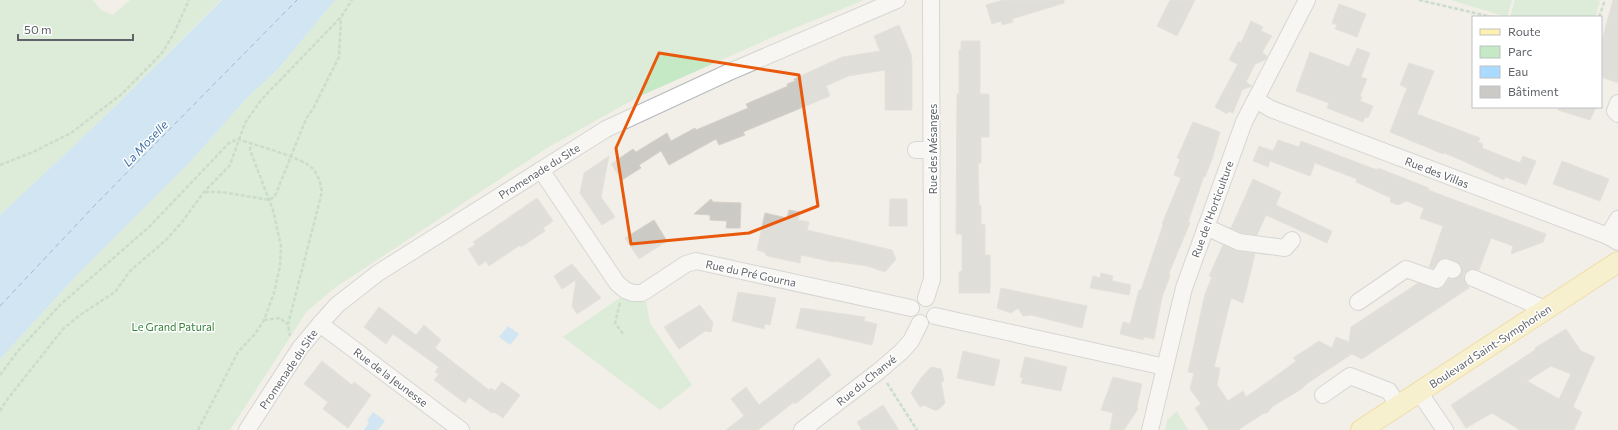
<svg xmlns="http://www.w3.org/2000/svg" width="1618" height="430" font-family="Commissioner,sans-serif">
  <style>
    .green { fill: #c5e8c5 }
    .water { fill: #aadaff }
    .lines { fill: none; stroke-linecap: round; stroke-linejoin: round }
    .ferry { stroke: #4174aa; stroke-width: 1; stroke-dasharray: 5 4; stroke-linecap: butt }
    .building { fill: #cccac5; stroke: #d6d1c6; fill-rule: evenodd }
    .minor-casing { stroke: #b5b8bc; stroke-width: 18 }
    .major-casing { stroke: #f2c960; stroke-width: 22 }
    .path { stroke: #9cc7a9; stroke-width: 2.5; stroke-dasharray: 4 2; stroke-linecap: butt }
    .minor { stroke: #fff; stroke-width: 16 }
    .major { stroke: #fff2af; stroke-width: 20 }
    .marked { fill: none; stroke: #e8590c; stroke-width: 3; stroke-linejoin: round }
    .labels { text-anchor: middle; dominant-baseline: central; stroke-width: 3; stroke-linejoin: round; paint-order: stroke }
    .street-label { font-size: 11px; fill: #5f6368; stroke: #fff }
    .park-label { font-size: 11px; fill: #348238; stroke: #fff }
    .water-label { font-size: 12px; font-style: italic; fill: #4174aa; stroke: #fff }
  </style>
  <rect width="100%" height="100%" fill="#f1efe8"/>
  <g class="green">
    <polygon points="0,0 93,0 101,10 113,15 130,0 221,0 97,124 0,215"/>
    <polygon points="335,0 864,0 775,36 638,97 547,148 336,287 307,311 230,430 0,430 0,359 77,275 190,162 247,98 279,68"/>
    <polygon points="1451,0 1512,0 1507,17"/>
    <polygon points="1515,0 1596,0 1600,1 1595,17 1510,17"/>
    <polygon points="621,297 646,302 650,323 692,385 660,410 563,337"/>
    <polygon points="1177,411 1188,430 1165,430 1167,420"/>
  </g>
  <g class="water">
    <polygon points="222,0 335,0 279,68 247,98 190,162 77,275 0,359 0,215 97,124"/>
    <polygon points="508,326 519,334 510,345 499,337"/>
    <polygon points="373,412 385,421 378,430 364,430 369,423 367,421"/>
  </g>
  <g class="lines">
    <polyline class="ferry" points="0,306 95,205 297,0"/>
  </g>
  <g class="building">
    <polygon points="1003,0 1064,0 1064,3 1012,19 1013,22 1002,25 1001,21 992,24 986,5"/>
    <polygon points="1170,0 1195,0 1177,36 1157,26"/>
    <polygon points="1613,0 1618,0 1618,83 1601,77 1601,44"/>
    <polygon points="1339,4 1366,14 1357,37 1335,29 1337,25 1332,23"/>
    <polygon points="1251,21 1263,27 1261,31 1272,36 1262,52 1267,56 1265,60 1255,64 1246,82 1252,86 1242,90 1233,113 1228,111 1227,114 1215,107 1238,64 1229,60 1239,41 1241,43"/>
    <polygon points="899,25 911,54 912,64 912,110 885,110 885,70 848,76 826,86 830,96 743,132 745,135 719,145 716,139 669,165 661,151 639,165 641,168 622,180 611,164 633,149 636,152 667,133 671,141 695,128 696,130 748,108 746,104 788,86 787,84 795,81 794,79 842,57 880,51 874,36"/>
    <polygon points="961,41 980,41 980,94 989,94 989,137 981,137 981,163 978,163 979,205 981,205 981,224 985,225 985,255 990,255 990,293 959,293 959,272 962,271 962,234 956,234 957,94 959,94 959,50 961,50"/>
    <polygon points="1357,48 1370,53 1361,77 1367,79 1360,96 1362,97 1360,101 1373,106 1368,118 1365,117 1363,122 1327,108 1329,103 1296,91 1310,52 1349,67"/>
    <polygon points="1409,63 1434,71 1417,114 1480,138 1478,142 1483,144 1482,148 1520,163 1523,156 1536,161 1526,185 1505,177 1504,180 1461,160 1444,153 1443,154 1390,132 1407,88 1400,85"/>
    <polygon points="1559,107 1596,107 1590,120 1558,110"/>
    <polygon points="1193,122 1220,132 1212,159 1205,177 1204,176 1188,222 1190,223 1169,273 1170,276 1162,297 1154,339 1144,337 1143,340 1120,334 1123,322 1130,324 1139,290 1141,290 1163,225 1162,224 1181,178 1174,175 1180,159 1177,158"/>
    <polygon points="1278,140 1299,147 1301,141 1377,170 1378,168 1429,188 1428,190 1546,234 1543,242 1511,254 1513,246 1491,238 1479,270 1472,269 1464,274 1464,279 1469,288 1362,359 1352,354 1309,382 1300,390 1273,406 1267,413 1264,413 1238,430 1209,430 1195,408 1201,404 1190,389 1194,373 1188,372 1205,294 1212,277 1209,276 1223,245 1238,251 1255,254 1243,303 1231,298 1214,367 1220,368 1217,385 1228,401 1243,391 1246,397 1287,368 1296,361 1293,358 1319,341 1332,348 1336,337 1349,342 1351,327 1418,283 1438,289 1442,288 1449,279 1455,279 1462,273 1460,264 1448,258 1440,259 1433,268 1429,267 1443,226 1420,218 1424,208 1406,201 1398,205 1390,202 1391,198 1356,182 1357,179 1315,163 1310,176 1270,161 1268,167 1253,161 1259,146 1273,151"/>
    <polygon points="609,156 601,197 615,217 602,225 580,193 584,173"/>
    <polygon points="1562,161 1609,179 1600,201 1553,184"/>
    <polygon points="1253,179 1281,192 1276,205 1332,231 1327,243 1266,215 1257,235 1242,233 1231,228"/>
    <polygon points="537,198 553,221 543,228 545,231 521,247 520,245 489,266 486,261 479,266 468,249 475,245 473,242"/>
    <polygon points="711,199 713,202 741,203 740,228 726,228 727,221 710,220 710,215 694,214"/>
    <polygon points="890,199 907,199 907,226 889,226"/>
    <polygon points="789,210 800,212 798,220 809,222 807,230 892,250 896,259 885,272 867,266 833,261 833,262 801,255 800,263 767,256 764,252 757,250 765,213 787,218"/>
    <polygon points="654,220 667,241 639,259 625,238"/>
    <polygon points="572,264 601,298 577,314 572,306 576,280 562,289 554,276"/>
    <polygon points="1101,273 1113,276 1112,281 1131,285 1129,295 1090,288 1093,276 1100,278"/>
    <polygon points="1001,288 1087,306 1082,328 1031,315 1023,316 1018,308 1011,313 997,308"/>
    <polygon points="738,292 776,298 770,325 765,324 764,329 732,321"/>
    <polygon points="700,305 713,323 711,332 705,331 679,349 664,327"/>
    <polygon points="379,307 416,335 424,325 441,340 435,348 489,390 491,388 495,391 502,382 520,395 503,418 494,412 492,413 469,397 465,403 434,380 439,374 435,372 439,367 393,334 386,344 364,327"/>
    <polygon points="801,308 865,317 864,321 877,324 872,345 796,328"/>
    <path d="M1566,329l15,22 14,6 -22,50 9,5 -8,18h-54l-28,-17 -26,15 -15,-23 84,-55v-2zM1551,366l20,8 -12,25 -32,-18z"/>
    <polygon points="963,351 1000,360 994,386 957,378"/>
    <polygon points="1025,357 1067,367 1061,391 1021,383 1023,378 1020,377"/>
    <polygon points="819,358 831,375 803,398 795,404 794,402 758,430 726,430 744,416 731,399 746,387 759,405"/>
    <polygon points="322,361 352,385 354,382 371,395 348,428 323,409 328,402 304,384"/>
    <polygon points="931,367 941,369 944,381 941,382 945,403 938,410 934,410 924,405 920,407 911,393 921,378"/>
    <polygon points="1113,377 1142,384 1137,406 1138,409 1124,430 1110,430 1113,413 1101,410"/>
    <polygon points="883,405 899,430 862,430 857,422"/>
  </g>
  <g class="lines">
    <defs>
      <g id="minor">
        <polyline points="1256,100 1271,109 1608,236 1618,242"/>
        <polyline points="1618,103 1615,111 1618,114"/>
        <polyline points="916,150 932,150"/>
        <polyline points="541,170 617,283 625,290 633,293 642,293 686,264 696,261 911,308"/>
        <polyline points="1206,227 1239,242 1285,248 1292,240"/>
        <polyline points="1608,236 1618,219"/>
        <polyline points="1473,278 1545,309"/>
        <polyline points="926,298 932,279 931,0"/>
        <polyline points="1358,302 1406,269 1437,280 1445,267 1453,270"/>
        <polyline points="935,316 1165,367"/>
        <polyline points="320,324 461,430"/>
        <polyline points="1419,392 1445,430"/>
        <polyline points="1323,395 1350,376 1389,391 1398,406"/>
        <polyline points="247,430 300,348 320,324 337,305 378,273 606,129 727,73 897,0"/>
        <polyline points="802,430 879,371 901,352 911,341 920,323"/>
        <polyline points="1150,430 1184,288 1244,122 1307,0"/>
      </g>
      <polyline id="major" points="1361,430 1618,262"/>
    </defs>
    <use href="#minor" class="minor-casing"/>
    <use href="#major" class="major-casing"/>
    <g class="path">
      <polyline points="1419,0 1492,17"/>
      <polyline points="1599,17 1605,0"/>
      <polyline points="0,165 33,152 71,133 123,93 162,53 174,33 189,0"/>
      <polyline points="205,192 222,192 270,200 275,196 306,119 314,107 339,57 341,18"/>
      <polyline points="620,303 615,323 624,335"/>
      <polyline points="264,320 281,318 284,322 288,324"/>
      <path d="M0,375l18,-24 42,-46 90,-79 79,-83 9,-4c16,6 67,19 75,30 6,7 7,14 9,23l-34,132 2,12"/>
      <polyline points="887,383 917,430"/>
      <polyline points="0,411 6,401 63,329 80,315 115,292 130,271 166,240 182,222 204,192 230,165 245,123 261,100 341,17 352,0"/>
      <polyline points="198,430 238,352 255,334 264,320 274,293 280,266 281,246 273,210 250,150 251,143"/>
    </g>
    <use href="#minor" class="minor"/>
    <use href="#major" class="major"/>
  </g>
  <path d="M0 0H1618V430H0ZM659,53l140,22 19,131 -69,27 -118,11 -15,-96z" fill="#f1efe8" fill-opacity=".55" fill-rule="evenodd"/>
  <path class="marked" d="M659,53l140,22 19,131 -69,27 -118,11 -15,-96z"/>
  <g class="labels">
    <g class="street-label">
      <text transform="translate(932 149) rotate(-90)">Rue des Mésanges</text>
      <text transform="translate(539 171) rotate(-32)">Promenade du Site</text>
      <text transform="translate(1437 172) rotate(21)">Rue des Villas</text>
      <text transform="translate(1212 209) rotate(-70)">Rue de l'Horticulture</text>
      <text transform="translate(751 273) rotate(12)">Rue du Pré Gourna</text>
      <text transform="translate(1490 346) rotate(-33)">Boulevard Saint-Symphorien</text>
      <text transform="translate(288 369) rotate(-56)">Promenade du Site</text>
      <text transform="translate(391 377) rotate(37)">Rue de la Jeunesse</text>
      <text transform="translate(866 380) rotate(-39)">Rue du Chanvé</text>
    </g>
    <g class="park-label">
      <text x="173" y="326">Le Grand Patural</text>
    </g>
    <g class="water-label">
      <text transform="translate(145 143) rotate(-46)">La Moselle</text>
    </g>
  </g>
  <rect x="1472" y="16" width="130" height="92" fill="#ffffff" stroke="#bfc1c3"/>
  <rect x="1480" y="29" width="20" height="6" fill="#fff2af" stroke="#bfc1c3"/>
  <text x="1508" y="36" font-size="12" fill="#5f6368">Route</text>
  <rect x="1480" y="46" width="20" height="12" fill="#c5e8c5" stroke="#bfc1c3"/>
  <text x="1508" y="56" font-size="12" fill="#5f6368">Parc</text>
  <rect x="1480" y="66" width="20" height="12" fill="#aadaff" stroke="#bfc1c3"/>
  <text x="1508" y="76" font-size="12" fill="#5f6368">Eau</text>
  <rect x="1480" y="86" width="20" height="12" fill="#cccac5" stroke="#bfc1c3"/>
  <text x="1508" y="96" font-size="12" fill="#5f6368">Bâtiment</text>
  <path d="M18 34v6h115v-6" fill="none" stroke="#5f6368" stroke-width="2"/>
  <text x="24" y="34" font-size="12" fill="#5f6368" stroke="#ffffff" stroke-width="3" paint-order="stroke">50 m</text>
</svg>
